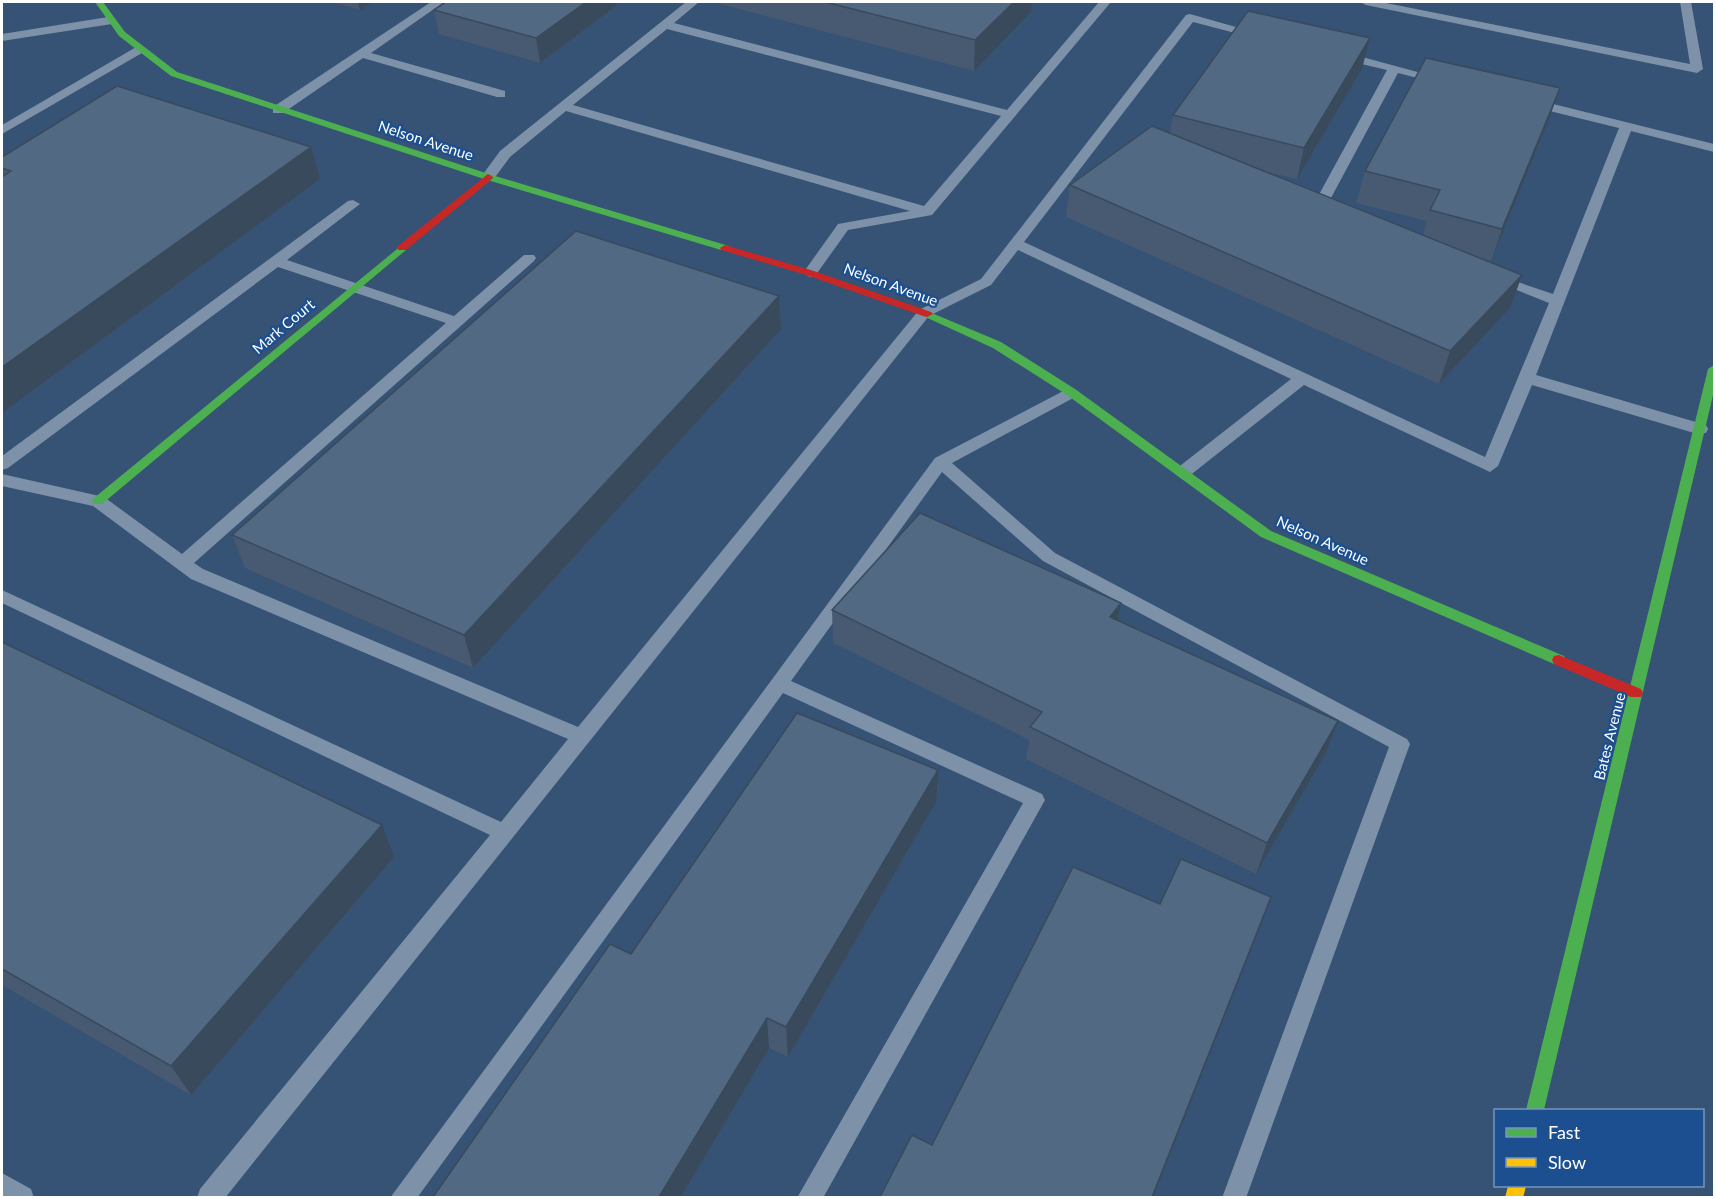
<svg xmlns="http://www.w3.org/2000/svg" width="1716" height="1199" font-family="Lato,sans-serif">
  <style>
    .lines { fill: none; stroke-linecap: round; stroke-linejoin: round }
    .lane { fill: #7d92a8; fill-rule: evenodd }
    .fast { fill: #4caf50; fill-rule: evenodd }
    .slow { fill: #ffc107; fill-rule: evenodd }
    .jam { fill: #c62828; fill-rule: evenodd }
    .wall { fill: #475a72 }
    .shaded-wall { fill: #394a5c }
    .building { fill: #526984; stroke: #394a5c; stroke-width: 1.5 }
    .labels { text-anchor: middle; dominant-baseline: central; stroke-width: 4.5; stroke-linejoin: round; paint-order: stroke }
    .street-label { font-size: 15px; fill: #fff; stroke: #1b4f8f }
  </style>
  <rect width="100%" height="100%" fill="#365274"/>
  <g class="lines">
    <g class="lane">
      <polygon points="431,2 444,2 371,53 505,91 505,97 497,97 363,58 283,113 273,113 273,107"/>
      <path d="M686,2h13l-25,21 333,87 92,-108h12l-179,213 -84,15 -33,46 -5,1 -7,-4 35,-49 72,-13 -344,-100 -56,46 -17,23h-10l-2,-3 19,-26zM667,29l334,87 -77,90 -351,-101z"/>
      <polygon points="1360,2 1381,2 1690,64 1680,2 1691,2 1703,69 1697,73 1366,5"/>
      <polygon points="1190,14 1264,35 1258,39 1193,22 1024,242 1485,457 1549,303 1487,278 1494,274 1553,294 1619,128 1525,105 1525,99 1529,98 1714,144 1714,152 1631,131 1536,375 1706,425 1708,429 1706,433 1694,433 1532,385 1498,466 1490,472 1304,385 1188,477 1182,479 1174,473 1176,469 1291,379 1018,250 991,285 929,316 225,1198 197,1198 200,1189 490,835 2,603 2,590 501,822 568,739 191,579 93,506 2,486 2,474 104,497 182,554 446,323 278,267 8,468 2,470 2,456 348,201 353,200 360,204 287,260 454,316 524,255 534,255 536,258 534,261 194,563 203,569 578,727 919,310 981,279 1186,15"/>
      <polygon points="108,17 114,21 112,24 2,41 2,34"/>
      <polygon points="138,46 144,50 142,53 2,134 2,125"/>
      <polygon points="1340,51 1447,80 1441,84 1398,73 1324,211 1317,215 1310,211 1387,70 1336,58 1336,52"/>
      <polygon points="1071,387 1079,392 1077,396 952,463 1055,553 1407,739 1410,744 1246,1198 1222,1198 1389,747 1043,561 942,472 791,681 1042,794 1045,800 823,1198 797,1198 1023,803 783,693 417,1198 390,1198 935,458"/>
      <polygon points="2,1173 31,1189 34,1198 2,1198"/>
    </g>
    <g class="fast">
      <polygon points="95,2 103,2 125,32 177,72 492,175 729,246 730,248 729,250 721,250 484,179 171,76 119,36"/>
      <polygon points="402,245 407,248 406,250 102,504 94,504 92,501 94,498"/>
      <polygon points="927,311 1001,342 1075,389 1271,531 1564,656 1566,660 1564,664 1554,664 1261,537 1067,395 993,348 923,316 921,314"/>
      <polygon points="1714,365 1714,391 1544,1110 1526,1110 1708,369"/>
    </g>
    <polygon class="slow" points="1508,1186 1526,1186 1523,1198 1505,1198"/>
    <g class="jam">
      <polygon points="488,174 493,177 492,179 406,250 398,250 398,246"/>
      <polygon points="725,245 814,271 931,312 933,314 927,317 923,316 806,275 721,250 720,248"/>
      <polygon points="1559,655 1641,689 1643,693 1641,697 1631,697 1554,664 1552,660 1554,656"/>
    </g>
  </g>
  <g class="wall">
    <polygon points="332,2 373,2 360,10"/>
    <polygon points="446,2 616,2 616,6 540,63 439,34 434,10"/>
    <polygon points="720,2 1032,2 1031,12 974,71 720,4"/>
    <polygon points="1362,69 1297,179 1263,171 1423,235 1427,221 1356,203 1365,171 1549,119 1491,261 1478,258 1522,275 1510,308 1439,384 1066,217 1070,185 1170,133 1173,115"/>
    <polygon points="311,147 320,179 2,413 2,157"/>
    <polygon points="779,296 781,329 473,668 245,568 232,535"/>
    <polygon points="1121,603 1118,621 1338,721 1326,753 1256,874 1026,759 1029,740 833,643 832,610"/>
    <polygon points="2,642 394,857 191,1095 2,985"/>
    <polygon points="936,802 788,1057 769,1048 681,1197 433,1197 631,954"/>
  </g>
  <g class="shaded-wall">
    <polygon points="358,2 373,2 360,10"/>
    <polygon points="586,2 616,2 616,6 540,63 536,38"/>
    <polygon points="1014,2 1032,2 1031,12 974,71 975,40"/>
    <polygon points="1370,38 1362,69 1297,179 1304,148"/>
    <polygon points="1560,88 1549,119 1491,261 1502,229"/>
    <polygon points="311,147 320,179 2,413 2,367"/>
    <polygon points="1522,275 1510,308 1439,384 1450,351"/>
    <polygon points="779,296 781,329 473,668 464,635"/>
    <polygon points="1121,603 1115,636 1110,617"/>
    <polygon points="1338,721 1326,753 1256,874 1267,843"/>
    <polygon points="938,770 936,802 788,1057 786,1027"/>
    <polygon points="382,825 394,857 191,1095 171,1066"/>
    <polygon points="1271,897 1260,927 1153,1197 1152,1197"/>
    <polygon points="767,1018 769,1048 681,1197 659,1197"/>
  </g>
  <g class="building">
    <polygon points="446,2 586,2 536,38 434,10"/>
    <polygon points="825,2 1014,2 975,40"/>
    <polygon points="1248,11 1370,38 1304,148 1173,115"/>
    <polygon points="1426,58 1560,88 1502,229 1430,210 1440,190 1365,171"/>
    <polygon points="117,86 311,147 2,367 2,177 11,171 2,168 2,157"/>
    <polygon points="1152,126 1522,275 1450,351 1070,185"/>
    <polygon points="576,231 779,296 464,635 232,535"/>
    <polygon points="920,513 1121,603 1110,617 1338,721 1267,843 1030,727 1042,712 832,610"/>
    <polygon points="2,642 382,825 171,1066 2,969"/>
    <polygon points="797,713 938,770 786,1027 767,1018 659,1197 433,1197 610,944 631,954"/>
    <polygon points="1181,859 1271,897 1152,1197 880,1197 912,1135 932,1145 1073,867 1160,904"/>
  </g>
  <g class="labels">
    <g class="street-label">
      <text transform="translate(426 140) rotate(18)">Nelson Avenue</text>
      <text transform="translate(891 284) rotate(20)">Nelson Avenue</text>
      <text transform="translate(283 326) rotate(-40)">Mark Court</text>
      <text transform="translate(1323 540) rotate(24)">Nelson Avenue</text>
      <text transform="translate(1609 736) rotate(-76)">Bates Avenue</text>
    </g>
  </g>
  <rect width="1716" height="1199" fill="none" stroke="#ffffff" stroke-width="6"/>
  <rect x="1494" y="1109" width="210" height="78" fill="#1b4f8f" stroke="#7695bc" stroke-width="1.5"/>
  <rect x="1506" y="1128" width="30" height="9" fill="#4caf50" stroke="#7695bc" stroke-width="1.5"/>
  <text x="1548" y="1139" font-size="18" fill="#ffffff">Fast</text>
  <rect x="1506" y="1158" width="30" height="9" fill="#ffc107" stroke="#7695bc" stroke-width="1.5"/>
  <text x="1548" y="1169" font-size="18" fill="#ffffff">Slow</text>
</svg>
